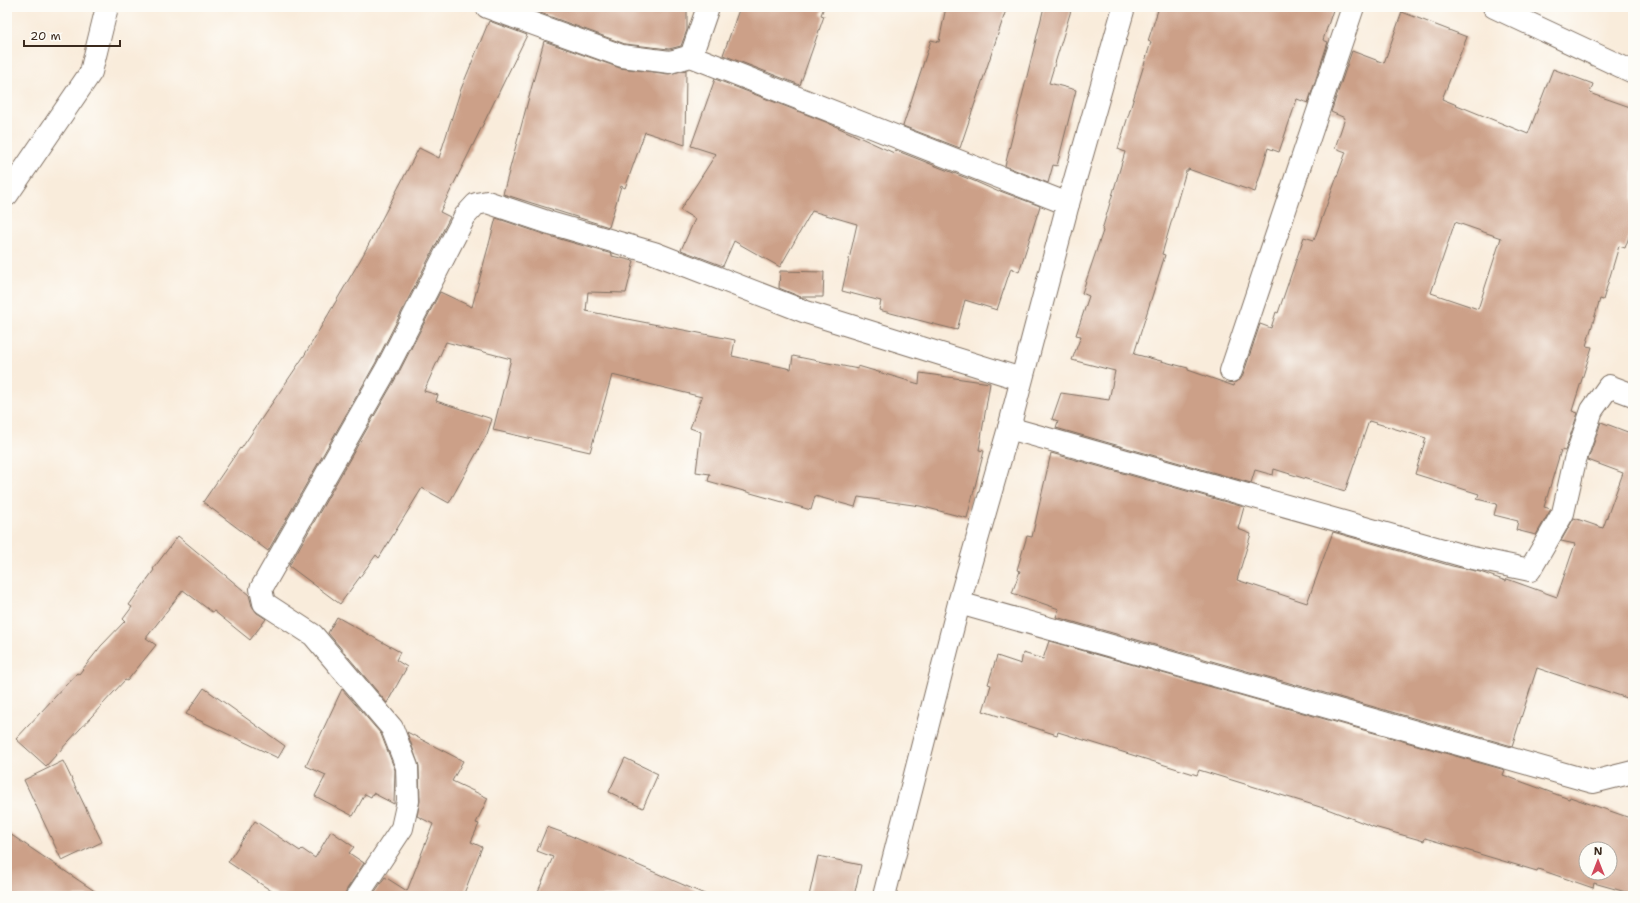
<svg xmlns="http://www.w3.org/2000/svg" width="1640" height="903" font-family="'Shantell Sans',sans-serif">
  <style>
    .building { fill: #cca088; fill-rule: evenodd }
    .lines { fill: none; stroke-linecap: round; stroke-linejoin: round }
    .minor-casing { stroke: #7e6e60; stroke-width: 24 }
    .minor { stroke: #fff; stroke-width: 22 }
  </style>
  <rect width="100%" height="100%" fill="#fdfcf7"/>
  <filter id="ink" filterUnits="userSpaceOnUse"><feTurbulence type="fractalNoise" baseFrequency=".025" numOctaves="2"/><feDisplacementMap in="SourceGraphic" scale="8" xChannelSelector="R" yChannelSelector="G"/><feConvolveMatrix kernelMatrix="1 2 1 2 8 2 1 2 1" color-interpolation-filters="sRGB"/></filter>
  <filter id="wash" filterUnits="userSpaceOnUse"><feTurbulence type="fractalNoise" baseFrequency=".012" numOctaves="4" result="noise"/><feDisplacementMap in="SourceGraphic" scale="16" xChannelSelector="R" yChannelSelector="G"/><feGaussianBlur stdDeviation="0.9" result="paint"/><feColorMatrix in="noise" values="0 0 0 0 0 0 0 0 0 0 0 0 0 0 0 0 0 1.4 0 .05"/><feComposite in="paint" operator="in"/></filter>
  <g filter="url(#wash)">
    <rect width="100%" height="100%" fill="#f9ecdb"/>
    <g id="blocks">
      <g class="building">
        <polygon points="524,7 687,7 687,30 681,46 669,49 625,44"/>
        <polygon points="740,7 824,7 821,15 824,16 800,85 723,55"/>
        <polygon points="946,7 1007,7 960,148 903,126 931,40 939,42"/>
        <polygon points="1044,7 1072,7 1049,83 1076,90 1057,166 1053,165 1048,183 1005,166"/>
        <path d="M1159,7h175l-11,33 5,2 -20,61 -11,-4 -18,53 -11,-4 -13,44 -67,-23v2h-2l-24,83 3,1 -31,99 54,14v2l46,16 1,-4 5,-2 3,-5 17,-51 11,4 5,-16 2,1 26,-76 10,3 32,-88 -11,-4 10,-30 -14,-6 21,-61 32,12 18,-51 65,25 -25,62 86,35 25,-65 40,15 -3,9 43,15v118l-8,22 -6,-2 -16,54 -3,-1 -14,47 6,1 -20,64 6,2 -13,38 -4,-1 -17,57 7,2 -15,26 -20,-5 2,-9 -24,-6 3,-11 -20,-5 2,-5 -64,-20 11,-36 -57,-17 -24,70 -71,-22 -1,6 -18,-5 -4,13 -195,-55 2,-7 -6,-2 9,-26 48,7 6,-29 -43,-11 9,-24 -5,-1 13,-39 -7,-3 21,-62 -1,-1 23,-78 -7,-3 33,-107 -3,-1zM1455,222l46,16 -23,71 -47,-16z"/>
        <polygon points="489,21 527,35 440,212 450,217 375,364 268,551 203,502 240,448 241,449 304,356 362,257 419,148 439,158 461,89"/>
        <polygon points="544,41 620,68 669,74 686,70 685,145 645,132 625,188 621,186 609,227 503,194"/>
        <polygon points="715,79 826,122 894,153 895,150 974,181 999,192 1000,191 1040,206 1019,272 1011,268 997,310 965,300 957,330 879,310 881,301 842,291 857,224 812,211 780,267 734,241 723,266 681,250 695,219 680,210 716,154 691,146"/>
        <polygon points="496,218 546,235 612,254 612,256 634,261 626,293 588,292 586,311 735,340 732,356 791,369 793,356 858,369 858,366 919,384 920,373 990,383 979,450 984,451 967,518 920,506 858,497 855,507 815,496 811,510 708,481 710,474 696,472 701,432 690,428 702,397 612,375 590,452 493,430 511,359 446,342 424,391 438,395 436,401 492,419 487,434 449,503 422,488 379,558 376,555 340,604 289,566 397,376 440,292 472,307"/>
        <polygon points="780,271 824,272 823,297 801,297 779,288"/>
        <polygon points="1601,422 1633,434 1633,700 1537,668 1512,746 1056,617 1059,609 1012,593 1020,571 1017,570 1027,536 1032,537 1051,453 1244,507 1238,529 1251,534 1237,580 1307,603 1333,532 1452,566 1480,572 1506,581 1507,579 1557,597 1575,544 1561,541 1574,518 1603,528 1623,473 1588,460"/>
        <polygon points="178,536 249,595 252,606 257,613 266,619 250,640 214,611 212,612 183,590 146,638 156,645 127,681 125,680 46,766 16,739 77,673 79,674 101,646 125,621 123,619 132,607 129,605 154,570 153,569"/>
        <polygon points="337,617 400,652 396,660 407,667 387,703 328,633"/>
        <path d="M1049,641l456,129 -2,5 66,24 1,-2 63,22v75l-39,-11 -1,5 -55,-19 -1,2 -112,-33 -1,3 -50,-14 -44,-17 -131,-40 -2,5 -139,-43 -1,3 -74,-24 8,-26 -3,-1 9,-28 24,8 2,-11 20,6zM1586,849h24v24h-24z"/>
        <polygon points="204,688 285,746 278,758 186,714"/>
        <polygon points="342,689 381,734 395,770 394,804 373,793 371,797 365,794 353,816 315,796 326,775 306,766"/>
        <polygon points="407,732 463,761 452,781 488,798 476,823 479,824 471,842 482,847 463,896 372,896 385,877 407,891 433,824 417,816 420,801 419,766"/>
        <polygon points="625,758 658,774 643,808 609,792"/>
        <polygon points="63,761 102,842 62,861 24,780"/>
        <polygon points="255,821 300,851 302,849 315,858 331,831 354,847 349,853 364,863 347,889 345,896 279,896 228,862"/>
        <polygon points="547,827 564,833 709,896 536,896 553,857 537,851"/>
        <polygon points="7,832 38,853 102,896 7,896"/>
        <polygon points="818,856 861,865 854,896 809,896"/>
      </g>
    </g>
  </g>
  <g filter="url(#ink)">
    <use href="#blocks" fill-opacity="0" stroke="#7e6e60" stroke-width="1"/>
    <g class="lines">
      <defs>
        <g id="minor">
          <polyline points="487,7 622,56 670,62 691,56 1068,204"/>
          <polyline points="1494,7 1633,72"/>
          <polyline points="691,56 708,7"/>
          <polyline points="7,195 91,72 107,7"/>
          <polyline points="1231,371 1353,7"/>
          <polyline points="1009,428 1468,557 1530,570 1563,513 1575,460 1592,410 1609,386 1633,395"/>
          <polyline points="959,603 1593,782 1633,772"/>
          <polyline points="357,896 402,828 408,801 407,767 392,728 313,635 264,603 261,589 386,370 465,216 476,204 487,202 550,223 654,253 806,312 1021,379"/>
          <polyline points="884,896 959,603 1009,428 1068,204 1124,7"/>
        </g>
      </defs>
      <use href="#minor" class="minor-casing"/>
      <use href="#minor" class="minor"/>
    </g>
  </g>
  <rect width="1640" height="903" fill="none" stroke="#fdfcf7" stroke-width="24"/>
  <g transform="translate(1598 861)"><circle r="19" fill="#fdfcf7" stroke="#afa8a0"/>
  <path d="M0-3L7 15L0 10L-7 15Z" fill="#d1495b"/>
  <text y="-6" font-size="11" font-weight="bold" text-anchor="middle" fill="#3b2a1e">N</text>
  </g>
  <path d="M24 40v6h96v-6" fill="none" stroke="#3b2a1e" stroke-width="2"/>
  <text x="30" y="40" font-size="12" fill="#3b2a1e" stroke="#fdfcf7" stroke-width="3" paint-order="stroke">20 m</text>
</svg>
